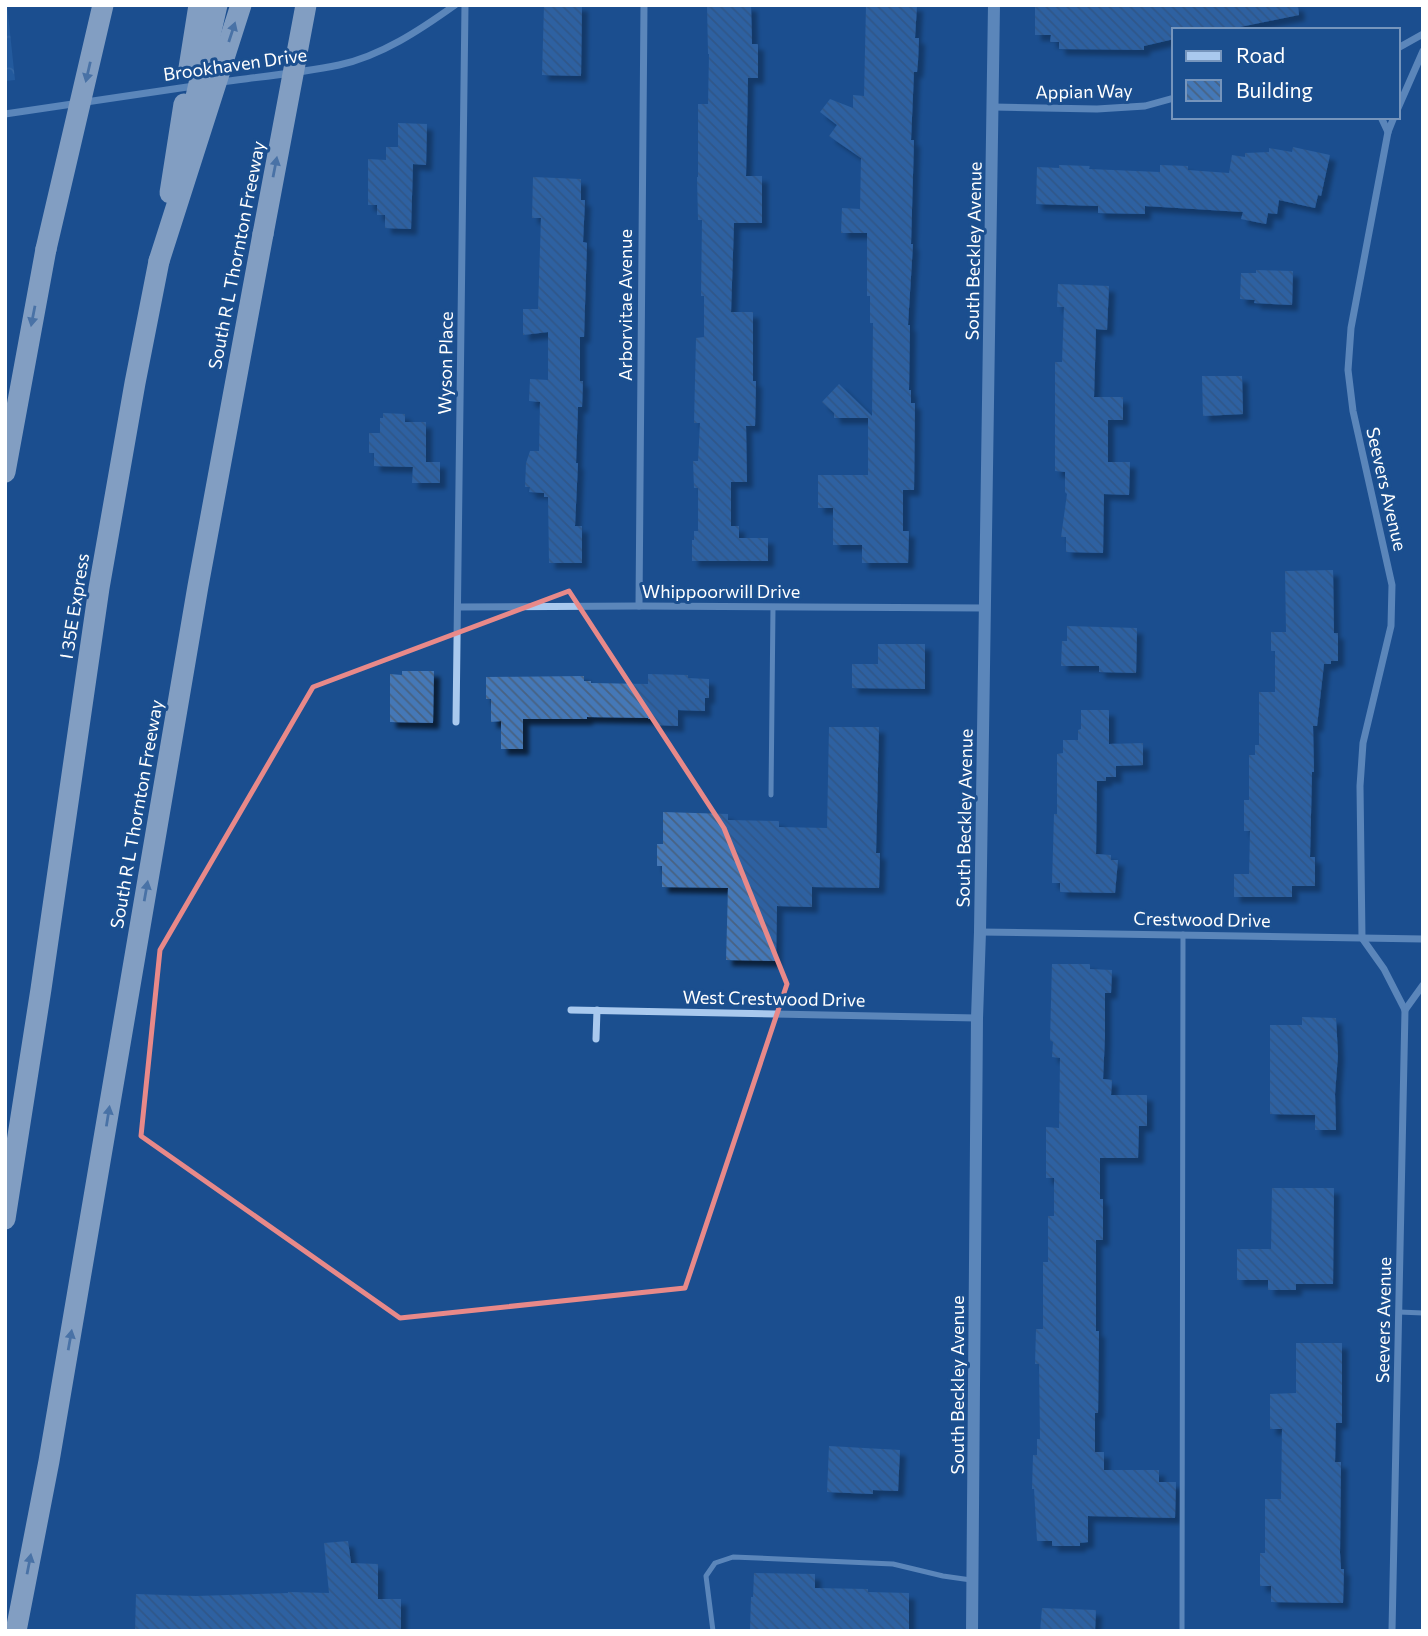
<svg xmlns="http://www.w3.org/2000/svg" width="1428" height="1636" font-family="Commissioner,sans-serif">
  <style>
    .forest { fill: url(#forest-crowns) }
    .building { fill: url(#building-back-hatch); filter: url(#shadow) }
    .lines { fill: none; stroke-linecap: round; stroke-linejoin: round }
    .service { stroke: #a9c9ee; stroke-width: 5 }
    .minor { stroke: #a9c9ee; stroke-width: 7 }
    .tertiary { stroke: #a9c9ee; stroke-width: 12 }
    .motorway { stroke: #fff; stroke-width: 21 }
    .motorway-bridge { stroke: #fff; stroke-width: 21 }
    .oneway { fill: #829ec1 }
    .marked { fill: none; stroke: #e88989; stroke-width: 5; stroke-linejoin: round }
    .labels { text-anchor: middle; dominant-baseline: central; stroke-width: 6; stroke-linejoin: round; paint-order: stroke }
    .street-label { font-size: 18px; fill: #fff; stroke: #1b4f8f }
  </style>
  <defs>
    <pattern id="forest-crowns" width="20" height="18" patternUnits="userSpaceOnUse" patternTransform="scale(1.75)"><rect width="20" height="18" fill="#2e69ad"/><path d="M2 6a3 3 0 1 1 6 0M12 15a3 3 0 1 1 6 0" fill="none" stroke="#4d80b9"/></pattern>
    <pattern id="building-back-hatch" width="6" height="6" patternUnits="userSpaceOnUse" patternTransform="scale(1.75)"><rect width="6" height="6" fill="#4478b7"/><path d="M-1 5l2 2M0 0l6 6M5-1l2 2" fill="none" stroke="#486282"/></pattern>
    <filter id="shadow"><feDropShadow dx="6" dy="6" stdDeviation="2" flood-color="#0009"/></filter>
  </defs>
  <rect width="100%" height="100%" fill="#1b4f8f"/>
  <polygon class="forest" points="5,5 7,5 15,80 5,81"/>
  <g class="building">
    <polygon points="544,5 582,5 581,76 542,75"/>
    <polygon points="707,5 751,5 752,44 758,44 758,78 748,78 746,176 762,176 762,223 734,223 731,312 753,312 753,381 756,381 755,426 746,426 747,482 731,482 731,526 739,526 739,538 768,538 768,561 692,561 692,540 694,540 694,531 698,531 698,488 694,488 693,461 698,461 700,423 694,423 696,338 704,337 704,296 701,296 702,220 698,220 697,177 698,177 698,104 708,104 709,54 708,54"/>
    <polygon points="866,5 917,5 915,38 919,38 918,61 917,72 914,72 911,140 914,140 911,244 913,244 908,325 910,325 909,390 911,390 911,403 915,403 914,490 903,490 903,531 909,531 908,563 862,563 862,545 833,545 833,508 818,508 818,475 868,475 868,418 834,418 834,413 822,402 839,384 872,416 873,323 870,323 870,296 867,296 867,233 841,233 842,208 860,209 861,158 829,136 837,125 820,112 830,99 853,108 853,95 864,96"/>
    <polygon points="1035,5 1298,5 1299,15 1225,30 1174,30 1174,39 1144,46 1144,50 1059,49 1059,42 1050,42 1051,35 1035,35"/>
    <polygon points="398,123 427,124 426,165 413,164 411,229 385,228 385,215 377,215 377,205 368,205 368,159 386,160 386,147 398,147"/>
    <polygon points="1293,147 1330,155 1321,196 1318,195 1315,208 1279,200 1277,214 1268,213 1266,224 1241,219 1243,212 1145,206 1145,214 1098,213 1098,206 1036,204 1037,167 1059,168 1059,165 1090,166 1089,169 1160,172 1160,165 1188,166 1188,170 1229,173 1232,155 1245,157 1245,153 1269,152 1269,148 1292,152"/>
    <polygon points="533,177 581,179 581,200 585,200 583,242 587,243 584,337 580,337 580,381 583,381 582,407 578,407 576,463 578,463 575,526 582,526 582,563 549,563 548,497 544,497 544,493 529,492 530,487 525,487 526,463 530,451 539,451 540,402 529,401 530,379 548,380 548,332 523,335 523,309 538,309 541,218 532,218"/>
    <polygon points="1256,270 1293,271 1292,305 1254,303 1255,300 1240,299 1241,273 1256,273"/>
    <polygon points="1058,284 1109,286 1107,330 1096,329 1094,397 1123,397 1123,420 1108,420 1108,462 1130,462 1129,495 1104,494 1103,553 1066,552 1066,537 1061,537 1067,494 1065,492 1065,472 1055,471 1055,362 1062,362 1064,307 1057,307"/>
    <polygon points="1202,376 1242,376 1243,414 1203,416"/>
    <polygon points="383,413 405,414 405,422 426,422 426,462 440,462 440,483 412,483 413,467 374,466 374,453 369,453 369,433 380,433 380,418 383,418"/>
    <polygon points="1333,570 1334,633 1338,633 1338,661 1331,661 1331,664 1324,664 1317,726 1313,726 1314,772 1312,772 1310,857 1315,857 1315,886 1292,886 1292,897 1234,897 1234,874 1249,874 1250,831 1244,831 1244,800 1249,800 1249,755 1255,755 1255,745 1259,745 1259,692 1275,692 1275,651 1271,651 1271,632 1286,632 1285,571"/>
    <polygon points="1067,626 1137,628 1136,673 1099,672 1099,666 1061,666 1062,641 1067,641"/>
    <polygon points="878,644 925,644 925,689 852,688 852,664 878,664"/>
    <polygon points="402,671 434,671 433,723 390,722 390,674 402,675"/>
    <polygon points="648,674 688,675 688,678 709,679 709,698 705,698 705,711 678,710 678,726 654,725 654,719 648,719 648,718 587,717 587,719 523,719 523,749 501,749 501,721 491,722 491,699 486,699 486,677 584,676 584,681 591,681 591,683 648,684"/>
    <polygon points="1081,710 1109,710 1109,744 1143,743 1143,765 1116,766 1116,777 1106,777 1106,781 1097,781 1096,854 1111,855 1111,860 1118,860 1115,893 1060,892 1060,883 1052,883 1054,814 1057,814 1057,754 1063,753 1063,740 1078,740 1078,730 1081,729"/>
    <polygon points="829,727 879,727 876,853 880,853 879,888 812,887 812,907 777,906 776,961 726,960 728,888 662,887 662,866 657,866 657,844 663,844 663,812 728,814 728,820 779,821 779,827 827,828"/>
    <polygon points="1052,964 1090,964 1090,969 1112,970 1111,993 1105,993 1105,1036 1103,1079 1112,1080 1111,1095 1147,1095 1147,1126 1139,1126 1138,1158 1100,1158 1100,1199 1103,1199 1103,1240 1096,1240 1096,1331 1099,1331 1098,1413 1095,1413 1095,1452 1104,1452 1104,1470 1159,1470 1159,1482 1176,1482 1175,1518 1088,1516 1088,1542 1080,1543 1080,1546 1052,1546 1052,1541 1037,1541 1034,1489 1032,1489 1033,1455 1037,1455 1037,1439 1040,1439 1039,1364 1035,1364 1036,1329 1043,1329 1043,1262 1048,1262 1048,1216 1054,1216 1054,1178 1046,1178 1046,1127 1059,1128 1060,1058 1052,1057 1053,1042 1050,1040"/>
    <polygon points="1302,1017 1336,1018 1338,1055 1335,1094 1336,1130 1315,1130 1315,1115 1270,1114 1270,1025 1302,1025"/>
    <polygon points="1272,1188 1334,1188 1333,1284 1296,1284 1296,1290 1268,1290 1268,1280 1237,1280 1237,1249 1271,1249"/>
    <polygon points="1296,1343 1342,1343 1342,1423 1336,1423 1335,1462 1341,1462 1340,1553 1341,1569 1344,1569 1343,1603 1271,1602 1271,1586 1260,1586 1260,1553 1265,1553 1265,1499 1281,1499 1282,1429 1270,1429 1270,1394 1296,1393"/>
    <polygon points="829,1446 900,1450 898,1491 873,1490 873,1494 827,1492"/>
    <polygon points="348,1541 351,1563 378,1564 378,1599 401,1599 401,1631 135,1631 136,1594 196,1596 288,1593 288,1592 329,1593 324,1543"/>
    <polygon points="754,1573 815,1574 815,1588 868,1589 868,1592 909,1593 909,1631 750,1631 751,1597 753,1597"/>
    <polygon points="1042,1608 1096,1610 1095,1631 1040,1631"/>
  </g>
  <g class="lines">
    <g class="service">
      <polyline points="771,795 773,607"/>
      <polyline points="1399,1312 1423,1313"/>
      <polyline points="713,1631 706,1576 715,1563 733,1557 893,1564 943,1576 971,1580"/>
      <polyline points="1182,1631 1183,934"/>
    </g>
    <g class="minor">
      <polyline points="1398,48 1423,34"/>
      <path d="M220,82c39,-5 80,-9 119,-17 42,-9 81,-35 116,-60"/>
      <polyline points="993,107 1097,109 1145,106 1174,98"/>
      <polyline points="1398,108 1423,51"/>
      <polyline points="5,114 194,86"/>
      <polyline points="1381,117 1388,132"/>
      <polyline points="639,606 644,5"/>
      <polyline points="458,607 639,606 984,608"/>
      <polyline points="456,722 465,5"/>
      <polyline points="980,932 1423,939"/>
      <polyline points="571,1010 977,1018"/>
      <polyline points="1405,1010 1423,985"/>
      <polyline points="596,1039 597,1010"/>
      <polyline points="1392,1631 1405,1010 1384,969 1362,938 1360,786 1363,743 1391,626 1392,585 1353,411 1348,370 1351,328 1388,132 1394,117"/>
    </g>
    <polyline class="tertiary" points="972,1631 977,1018 980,932 994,5"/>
    <g class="motorway">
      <polyline points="5,472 46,249"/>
      <polyline points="5,1219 41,989 99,588 135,383 159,261"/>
      <polyline points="16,1631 49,1461 198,586 263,234"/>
    </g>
    <g class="motorway-bridge">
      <polyline points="189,68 199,5"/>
      <polyline points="190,123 217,5"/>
      <polyline points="170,193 184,104"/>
      <polyline points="263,234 306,5"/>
      <polyline points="46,249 103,5"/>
      <polyline points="159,261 241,5"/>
    </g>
  </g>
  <defs><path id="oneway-solid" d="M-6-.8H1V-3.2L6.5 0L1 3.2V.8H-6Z" transform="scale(1.75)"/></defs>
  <g class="oneway">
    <use href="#oneway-solid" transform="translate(232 32) rotate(-72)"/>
    <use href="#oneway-solid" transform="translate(88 72) rotate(103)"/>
    <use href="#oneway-solid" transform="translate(275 167) rotate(-79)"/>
    <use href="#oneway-solid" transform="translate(33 316) rotate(101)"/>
    <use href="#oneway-solid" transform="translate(146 891) rotate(-80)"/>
    <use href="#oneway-solid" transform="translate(108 1116) rotate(-81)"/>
    <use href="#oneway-solid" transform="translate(70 1340) rotate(-80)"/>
    <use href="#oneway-solid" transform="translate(29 1564) rotate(-79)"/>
  </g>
  <path d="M0 0H1428V1636H0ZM569,591l155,237 63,156 -102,304 -285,30 -259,-182 19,-186 153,-263z" fill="#1b4f8f" fill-opacity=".55" fill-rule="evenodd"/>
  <path class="marked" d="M569,591l155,237 63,156 -102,304 -285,30 -259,-182 19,-186 153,-263z"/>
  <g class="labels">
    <g class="street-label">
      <text transform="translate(235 64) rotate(-8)">Brookhaven Drive</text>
      <text transform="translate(1084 91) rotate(-1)">Appian Way</text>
      <text transform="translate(973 251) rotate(-89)">South Beckley Avenue</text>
      <text transform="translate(236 255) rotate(-79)">South R L Thornton Freeway</text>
      <text transform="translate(625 305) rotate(-90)">Arborvitae Avenue</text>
      <text transform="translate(445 363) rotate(-89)">Wyson Place</text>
      <text transform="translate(1387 489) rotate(77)">Seevers Avenue</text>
      <text x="721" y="591">Whippoorwill Drive</text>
      <text transform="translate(74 606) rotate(-81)">I 35E Express</text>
      <text transform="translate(136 814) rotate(-80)">South R L Thornton Freeway</text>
      <text transform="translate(964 818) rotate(-89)">South Beckley Avenue</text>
      <text transform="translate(1202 919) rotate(1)">Crestwood Drive</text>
      <text transform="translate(774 998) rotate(1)">West Crestwood Drive</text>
      <text transform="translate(1383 1320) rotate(-89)">Seevers Avenue</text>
      <text transform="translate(957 1385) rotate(-90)">South Beckley Avenue</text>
    </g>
  </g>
  <rect width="1428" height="1636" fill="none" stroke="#ffffff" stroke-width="14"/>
  <rect x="1172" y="28" width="228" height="91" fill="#1b4f8f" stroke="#7695bc" stroke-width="2"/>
  <rect x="1186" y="51" width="35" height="10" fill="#a9c9ee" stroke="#7695bc" stroke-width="2"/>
  <text x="1236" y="63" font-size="21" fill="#ffffff">Road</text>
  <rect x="1186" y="80" width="35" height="21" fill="url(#building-back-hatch)" stroke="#7695bc" stroke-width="2"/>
  <text x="1236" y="98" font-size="21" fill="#ffffff">Building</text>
</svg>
